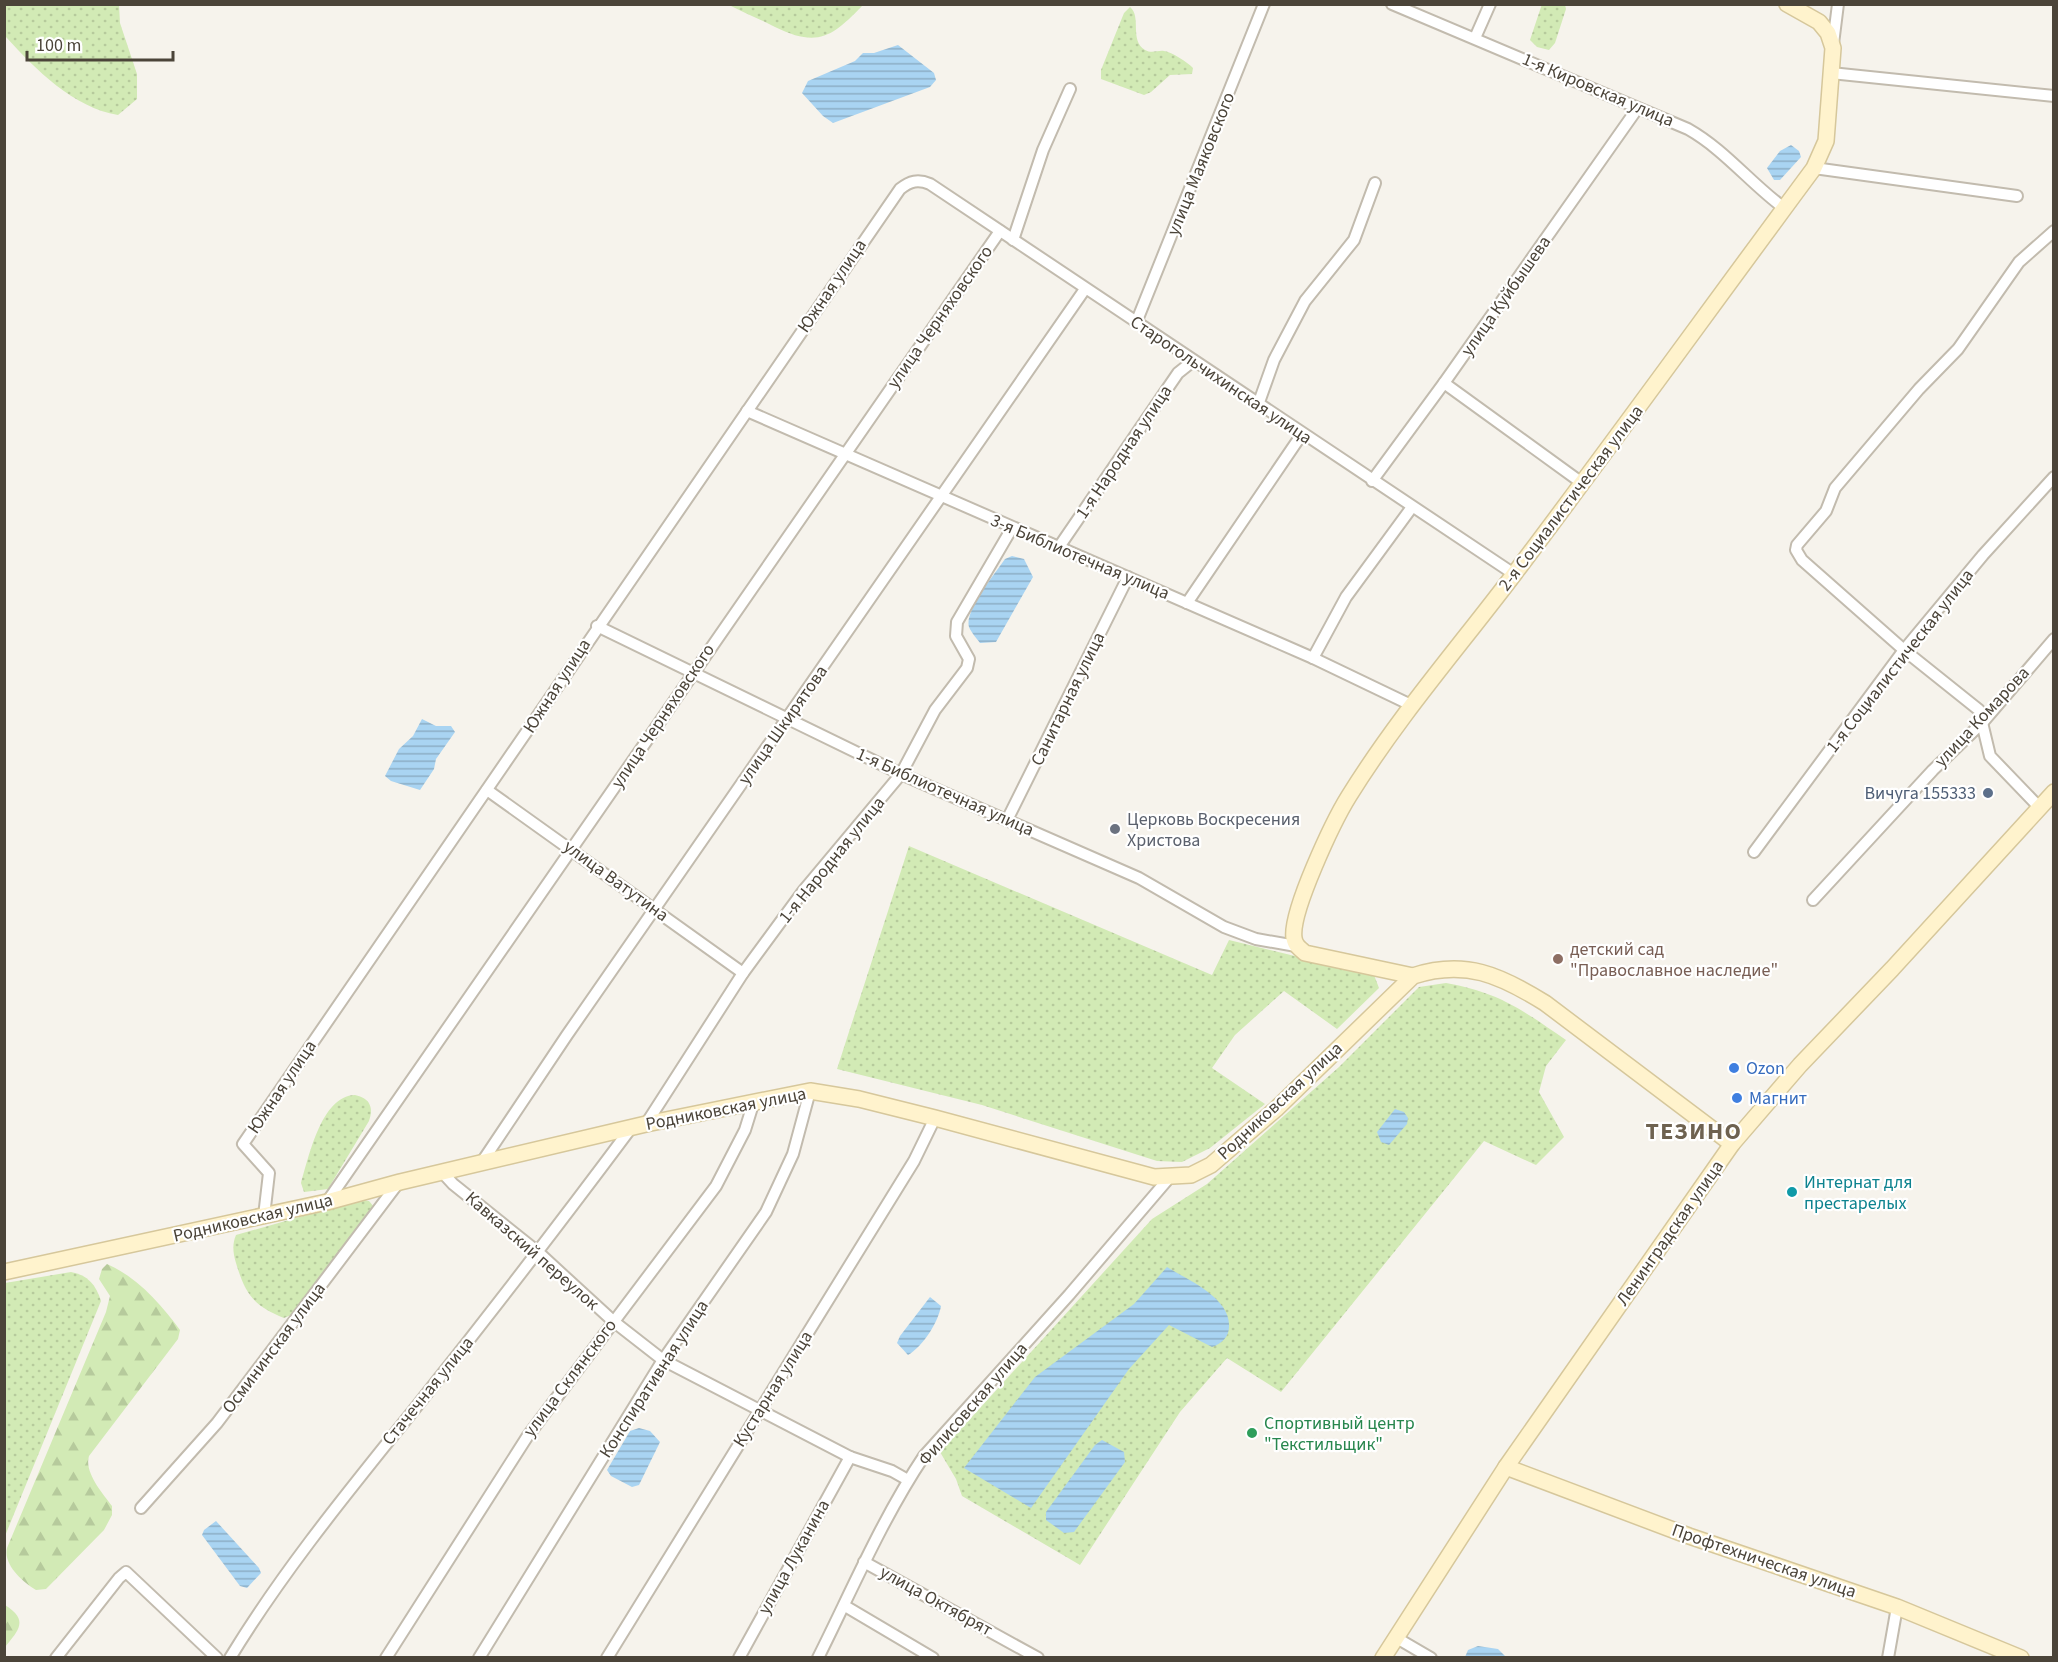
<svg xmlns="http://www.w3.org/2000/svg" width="2058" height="1662" font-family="'Source Sans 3',sans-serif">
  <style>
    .green { fill: url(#green-dots) }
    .forest { fill: url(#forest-firs) }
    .water { fill: url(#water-rules) }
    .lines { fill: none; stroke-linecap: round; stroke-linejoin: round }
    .street-casing { stroke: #c2bbae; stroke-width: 14 }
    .secondary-casing { stroke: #d6c79b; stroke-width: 18 }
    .street { stroke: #fff; stroke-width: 10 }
    .secondary { stroke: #fff3cd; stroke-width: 15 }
    .service-dot { fill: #5c6f8a; stroke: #fff; stroke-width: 2 }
    .worship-dot { fill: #6b7280; stroke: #fff; stroke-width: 2 }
    .education-dot { fill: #8d6e63; stroke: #fff; stroke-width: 2 }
    .shop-dot { fill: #3f7fe0; stroke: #fff; stroke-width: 2 }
    .culture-dot { fill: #0f9aa8; stroke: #fff; stroke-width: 2 }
    .leisure-dot { fill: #2e9e5b; stroke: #fff; stroke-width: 2 }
    .labels { text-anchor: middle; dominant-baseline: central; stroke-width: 4.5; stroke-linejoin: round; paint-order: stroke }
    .street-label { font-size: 18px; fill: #4b4439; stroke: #fff }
    .service-label { font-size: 18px; fill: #4e5e75; stroke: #fff; text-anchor: end }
    .worship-label { font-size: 18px; fill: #5b616d; stroke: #fff; text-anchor: start }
    .education-label { font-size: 18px; fill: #785e54; stroke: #fff; text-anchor: start }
    .shop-label { font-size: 18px; fill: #366cbe; stroke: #fff; text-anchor: start }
    .culture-label { font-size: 18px; fill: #0d838f; stroke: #fff; text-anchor: start }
    .leisure-label { font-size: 18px; fill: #27864d; stroke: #fff; text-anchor: start }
    .district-label { font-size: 24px; font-weight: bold; letter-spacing: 1.5px; fill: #6e6250; stroke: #fff }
  </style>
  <defs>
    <pattern id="green-dots" width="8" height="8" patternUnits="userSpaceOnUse" patternTransform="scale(1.5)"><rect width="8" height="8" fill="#d2eab5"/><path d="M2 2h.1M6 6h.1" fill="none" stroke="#b6ca9c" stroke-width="1.8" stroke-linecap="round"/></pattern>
    <pattern id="forest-firs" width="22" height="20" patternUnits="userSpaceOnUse" patternTransform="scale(1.5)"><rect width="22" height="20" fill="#d2eab5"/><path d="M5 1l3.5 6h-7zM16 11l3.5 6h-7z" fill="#b6ca9c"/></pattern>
    <pattern id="water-rules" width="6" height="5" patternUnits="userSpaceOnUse" patternTransform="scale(1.5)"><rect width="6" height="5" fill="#a9d4f2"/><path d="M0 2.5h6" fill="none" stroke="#8caec5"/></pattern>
  </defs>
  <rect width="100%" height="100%" fill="#f6f3ec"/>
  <g class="green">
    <path d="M5,4l114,1 1,18 17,51v25l-19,16c-44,-7 -83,-46 -112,-78z"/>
    <polygon points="1542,4 1565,5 1566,9 1555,43 1549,50 1537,47 1530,40"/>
    <path d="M729,5h134c-31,32 -45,43 -88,22 -15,-8 -31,-14 -46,-22z"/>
    <path d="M1130,7c12,10 -1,33 15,43 7,4 13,0 19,1 8,1 23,11 29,17l-1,6 -22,1 -19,17 -7,3 -43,-16v-9l23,-57z"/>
    <polygon points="909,846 1212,975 1229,940 1374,975 1379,988 1337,1029 1284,991 1235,1035 1212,1068 1265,1104 1210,1148 1182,1162 1157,1161 982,1105 837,1069"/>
    <path d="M1446,983c55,10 76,27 120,57l-20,26 -7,26 25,45 -28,28 -52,-24 -203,251 -54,-34 -47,54 -100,153 -118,-69 -6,-17 -16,-27 212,-233 55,-35 132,-117 80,-80z"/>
    <path d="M355,1095c15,3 19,13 14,26l-41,68 -24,3 -3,-9c8,-26 20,-87 54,-88z"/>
    <path d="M359,1200l10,1 5,6 -83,108 -7,3c-31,-12 -39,-25 -48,-55 -3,-10 -4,-19 0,-28z"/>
    <path d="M71,1272c17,3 25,13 30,29l-96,235v-253z"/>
  </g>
  <g class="forest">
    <path d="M107,1264c30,13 54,40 73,66l-2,9 -89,117c-5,16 13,37 23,50v9l-8,15 -58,59 -10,1c-13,-8 -33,-25 -29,-42l99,-236 4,-16 -11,-17 3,-10z"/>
    <path d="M5,1605c24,15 14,25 0,42z"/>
  </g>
  <g class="water">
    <polygon points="898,45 934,73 936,80 930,87 833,123 823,116 802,93 808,81 855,61 863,53 874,53"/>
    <polygon points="1791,145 1799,151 1801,157 1780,180 1774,180 1767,168 1780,151"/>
    <path d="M1012,556l12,3 9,18 -37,65 -16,1c-3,-4 -9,-11 -11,-16 -5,-16 27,-55 36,-68z"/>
    <polygon points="422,719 436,726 451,726 455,732 436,759 434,769 420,790 391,781 385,776 399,749 413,736"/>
    <polygon points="1395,1109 1404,1112 1408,1118 1407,1124 1389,1145 1381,1142 1377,1132"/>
    <path d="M1167,1267c21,13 64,31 62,60 0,10 -8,17 -17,20l-43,-22 -40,44 -98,139 -67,-40 71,-91 99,-73z"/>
    <path d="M930,1297l11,9c-3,17 -18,40 -33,49l-11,-12 3,-7z"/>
    <polygon points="639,1428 650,1431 660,1442 639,1485 632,1487 611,1476 607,1470 630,1431"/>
    <polygon points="1102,1440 1124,1452 1125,1462 1074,1532 1064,1533 1046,1520 1046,1512 1095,1445"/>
    <polygon points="216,1521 259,1568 261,1573 247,1588 240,1586 202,1535 204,1530"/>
    <polygon points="1478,1646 1498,1649 1506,1657 1465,1657 1468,1650"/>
  </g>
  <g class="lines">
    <defs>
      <g id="street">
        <path d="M1392,4l296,125c37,21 62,54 96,79"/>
        <polyline points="1475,38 1490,4"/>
        <polyline points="1833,44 1838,4"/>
        <polyline points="1831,73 2054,96"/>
        <polyline points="1814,168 2017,196"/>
        <polyline points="1013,240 1043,150 1070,89"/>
        <polyline points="1136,323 1264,4"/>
        <polyline points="1444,383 1582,483"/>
        <polyline points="1258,405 1274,360 1305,301 1354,240 1375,183"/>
        <polyline points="747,411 1313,658 1411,705"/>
        <polyline points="1372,481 1444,383 1637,109"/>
        <polyline points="1059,547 1178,373 1193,361"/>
        <polyline points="1187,603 1302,434"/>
        <polyline points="597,626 901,774 1139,878 1224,927 1256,939 1296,946"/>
        <polyline points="1313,658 1346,597 1412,507"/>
        <polyline points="487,790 743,973"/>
        <polyline points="2039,807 1990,756 1979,710 1904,650 1802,560 1796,550 1797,545 1826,511 1835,488 1919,389 1958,349 2019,262 2054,231"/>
        <polyline points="1007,820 1128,577"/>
        <polyline points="1754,852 1904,650 1983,555 2054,477"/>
        <polyline points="1813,900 1933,770 1983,722 2054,639"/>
        <polyline points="646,1124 743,973 804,890 901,774 935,710 967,668 969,659 956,636 957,622 1012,528"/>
        <polyline points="482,1162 567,1035 1085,289"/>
        <polyline points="442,1172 453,1184 539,1253 613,1321 663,1360 850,1457 892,1471 908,1480"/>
        <polyline points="327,1202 1000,231"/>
        <path d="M264,1216l5,-43 -26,-29 657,-955c10,-8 18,-10 30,-5l584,390"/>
        <polyline points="141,1508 217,1423 399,1182"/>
        <polyline points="864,1562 1038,1658"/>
        <polyline points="845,1606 933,1658"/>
        <polyline points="1395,1637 1431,1658"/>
        <polyline points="56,1658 119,1578 126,1572 217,1658"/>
        <path d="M230,1658c54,-89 122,-171 187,-252 73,-92 144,-184 214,-278"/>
        <polyline points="386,1658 527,1437 716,1186 745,1130 754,1101"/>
        <polyline points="479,1658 663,1360 766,1212 793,1154 810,1091"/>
        <polyline points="607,1658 914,1161 935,1118"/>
        <polyline points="739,1658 850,1457"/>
        <path d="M818,1658c34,-68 64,-139 106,-202l145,-161 100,-117"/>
        <polyline points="1888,1658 1897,1607"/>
      </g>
      <g id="secondary">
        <path d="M1413,976l-108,-23c-6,-5 -10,-8 -11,-15 -4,-26 40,-118 55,-142 49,-79 110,-149 166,-223 101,-134 199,-270 299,-405l12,-27 7,-93 -5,-15 -9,-11 -32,-18"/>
        <path d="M4,1272l323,-70 73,-20 246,-58 164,-33 49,8 76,19 219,59 37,-2 20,-10 65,-56 137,-133c52,-17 87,-1 132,27l187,141"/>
        <polyline points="1506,1467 1689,1536 1897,1607 2021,1658"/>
        <polyline points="1383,1658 1506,1467 1732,1144 1800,1065 1892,969 2054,792"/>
      </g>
    </defs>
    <use href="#street" class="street-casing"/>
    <use href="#secondary" class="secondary-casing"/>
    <use href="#street" class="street"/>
    <use href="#secondary" class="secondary"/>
  </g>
  <circle class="service-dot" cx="1988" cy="793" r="6"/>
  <circle class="worship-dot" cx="1115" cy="829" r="6"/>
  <circle class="education-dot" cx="1558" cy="959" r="6"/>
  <g class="shop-dot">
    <circle cx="1734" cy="1068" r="6"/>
    <circle cx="1737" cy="1098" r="6"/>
  </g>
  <circle class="culture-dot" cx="1792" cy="1192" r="6"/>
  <circle class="leisure-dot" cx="1252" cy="1433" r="6"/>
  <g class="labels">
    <g class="street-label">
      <text transform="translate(1598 90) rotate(23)">1-я Кировская улица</text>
      <text transform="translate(1201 164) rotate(-68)">улица Маяковского</text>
      <text transform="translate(832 286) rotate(-56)">Южная улица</text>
      <text transform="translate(1506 296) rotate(-55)">улица Куйбышева</text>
      <text transform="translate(940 317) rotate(-55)">улица Черняховского</text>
      <text transform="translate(1221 380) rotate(34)">Старогольчихинская улица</text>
      <text transform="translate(1124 452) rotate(-56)">1-я Народная улица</text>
      <text transform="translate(1571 498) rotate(-53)">2-я Социалистическая улица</text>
      <text transform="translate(1080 557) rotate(23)">3-я Библиотечная улица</text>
      <text transform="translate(1900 661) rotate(-52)">1-я Социалистическая улица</text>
      <text transform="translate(557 686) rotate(-57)">Южная улица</text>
      <text transform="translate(1068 699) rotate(-64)">Санитарная улица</text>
      <text transform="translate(663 716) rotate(-56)">улица Черняховского</text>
      <text transform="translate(1982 717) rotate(-47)">улица Комарова</text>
      <text transform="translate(783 725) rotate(-55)">улица Шкирятова</text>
      <text transform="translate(945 792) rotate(24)">1-я Библиотечная улица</text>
      <text transform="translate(832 860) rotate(-51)">1-я Народная улица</text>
      <text transform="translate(616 881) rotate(36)">улица Ватутина</text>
      <text transform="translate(282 1087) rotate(-56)">Южная улица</text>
      <text transform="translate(1280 1101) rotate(-43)">Родниковская улица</text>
      <text transform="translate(726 1109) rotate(-11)">Родниковская улица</text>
      <text transform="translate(253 1218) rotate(-13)">Родниковская улица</text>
      <text transform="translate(1670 1233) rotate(-55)">Ленинградская улица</text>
      <text transform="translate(532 1251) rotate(41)">Кавказский переулок</text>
      <text transform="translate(274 1348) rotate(-53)">Осмининская улица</text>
      <text transform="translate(570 1378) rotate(-53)">улица Склянского</text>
      <text transform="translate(654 1379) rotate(-57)">Конспиративная улица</text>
      <text transform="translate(773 1389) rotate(-58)">Кустарная улица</text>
      <text transform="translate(428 1391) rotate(-51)">Стачечная улица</text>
      <text transform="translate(973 1404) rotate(-49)">Филисовская улица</text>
      <text transform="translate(794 1557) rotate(-61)">улица Луканина</text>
      <text transform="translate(1764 1561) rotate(19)">Профтехническая улица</text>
      <text transform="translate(936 1601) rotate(29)">улица Октябрят</text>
    </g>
    <g class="service-label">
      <text x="1976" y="793">Вичуга 155333</text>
    </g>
    <g class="worship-label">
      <text x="1127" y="819">Церковь Воскресения<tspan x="1127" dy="21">Христова</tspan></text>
    </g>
    <g class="education-label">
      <text x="1570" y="949">детский сад<tspan x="1570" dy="21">"Православное наследие"</tspan></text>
    </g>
    <g class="shop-label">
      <text x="1746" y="1068">Ozon</text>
      <text x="1749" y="1098">Магнит</text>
    </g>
    <g class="culture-label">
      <text x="1804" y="1182">Интернат для<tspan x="1804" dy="21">престарелых</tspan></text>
    </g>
    <g class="leisure-label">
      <text x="1264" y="1423">Спортивный центр<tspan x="1264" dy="21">"Текстильщик"</tspan></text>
    </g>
    <g class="district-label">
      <text x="1694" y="1131">ТЕЗИНО</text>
    </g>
  </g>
  <rect width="2058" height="1662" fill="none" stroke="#4b4439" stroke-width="12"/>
  <path d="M27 51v9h146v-9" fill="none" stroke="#4b4439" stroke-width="3"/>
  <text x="36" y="51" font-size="18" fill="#4b4439" stroke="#ffffff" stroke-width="4.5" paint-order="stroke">100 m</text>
</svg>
